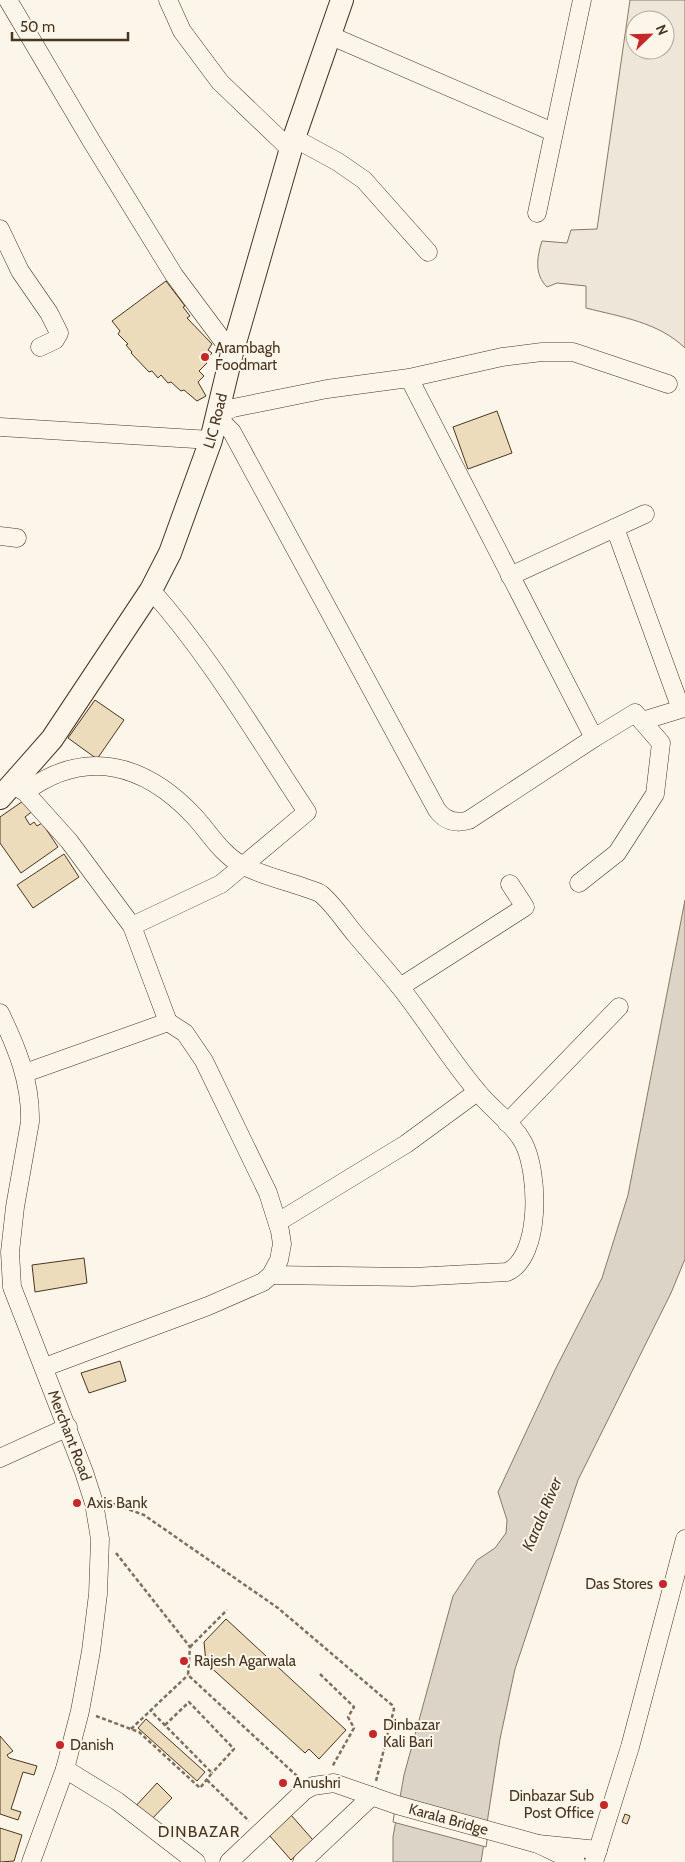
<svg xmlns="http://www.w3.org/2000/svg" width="685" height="1862" font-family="Cabin,sans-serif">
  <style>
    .green { fill: #ede6d9; stroke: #887966; fill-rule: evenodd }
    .water { fill: #dcd4c6; stroke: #887966 }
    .pier { fill: #fbf6e9; stroke: #887966 }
    .building { fill: #ecdcbc; stroke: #4a3520 }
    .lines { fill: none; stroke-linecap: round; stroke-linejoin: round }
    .minor-casing { stroke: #4a3520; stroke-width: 19 }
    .major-casing { stroke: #4a3520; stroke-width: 24 }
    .path { stroke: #7f6f5c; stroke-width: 2.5; stroke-dasharray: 4 2.5; stroke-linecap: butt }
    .minor { stroke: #fbf6e9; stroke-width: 18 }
    .major { stroke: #fbf6e9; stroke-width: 22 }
    .poi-dot { fill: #c62828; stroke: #fbf6e9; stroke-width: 2 }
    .labels { text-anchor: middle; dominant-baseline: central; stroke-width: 4; stroke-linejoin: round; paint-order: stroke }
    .poi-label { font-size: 15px; fill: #4a3520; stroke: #fbf6e9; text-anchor: start }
    .street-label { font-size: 15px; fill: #4a3520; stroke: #fbf6e9 }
    .water-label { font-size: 16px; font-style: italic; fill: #4a3520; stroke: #fbf6e9 }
    .neighbourhood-label { font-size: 16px; letter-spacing: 1px; fill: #4a3520; stroke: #fbf6e9 }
  </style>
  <rect width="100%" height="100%" fill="#fbf6e9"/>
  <path class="green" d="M630,0h55v348c-27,-26 -64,-31 -99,-40v-22l-29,-3 -10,4c-13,-13 -10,-30 -5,-46l25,2 4,-13 26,-1zM635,20h30v30h-30z"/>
  <polygon class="water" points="685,900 685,1259 671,1293 578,1480 515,1669 500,1739 481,1862 393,1862 393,1837 404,1775 453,1596 477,1560 495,1548 506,1533 507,1520 498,1492 556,1368 602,1278 628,1195"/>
  <polygon class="pier" points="395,1809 490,1822 486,1847 393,1822"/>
  <g class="building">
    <polygon points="166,281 185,306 183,307 190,316 187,318 212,344 208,350 212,353 205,361 207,363 199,371 204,376 198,382 206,396 197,401 184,390 181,391 171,382 168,383 161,375 158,378 152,371 149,372 131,353 132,352 126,345 128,344 118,334 120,331 112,321"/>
    <polygon points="497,411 512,453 468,469 453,427"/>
    <polygon points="95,700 124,720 97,759 68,738"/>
    <polygon points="26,799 34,810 25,817 30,825 34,822 37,826 42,823 58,847 21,873 0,843 0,817"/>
    <polygon points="64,854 79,877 33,908 17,885"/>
    <polygon points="84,1258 87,1283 35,1292 32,1265"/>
    <polygon points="120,1361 126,1381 89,1393 81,1373"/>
    <polygon points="226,1619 346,1730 319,1759 309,1749 305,1753 206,1663 204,1642"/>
    <polygon points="146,1719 205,1772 197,1781 138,1728"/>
    <polygon points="0,1736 13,1751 7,1755 9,1758 37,1766 34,1775 23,1772 11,1809 21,1812 18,1820 0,1814"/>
    <polygon points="157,1783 172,1798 149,1822 134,1808"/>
    <polygon points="625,1814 630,1816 627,1824 622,1822"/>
    <polygon points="291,1815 313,1840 291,1860 269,1835"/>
    <polygon points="0,1828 22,1835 14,1861 0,1862"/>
  </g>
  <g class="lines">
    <defs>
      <g id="minor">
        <polyline points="8,0 92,142 174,275 232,353"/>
        <polyline points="168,0 182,31 220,82 291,150"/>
        <polyline points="329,35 553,132"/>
        <polyline points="294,138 338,162 364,180 428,252"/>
        <polyline points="537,213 582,0"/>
        <polyline points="0,229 20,271 49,313 59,333 55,340 40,347"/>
        <path d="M409,378l185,360 -125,82c-13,4 -24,1 -32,-10l-205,-378 -16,-16 17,-8 94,-19 82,-11 93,-21 40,-5h31l95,32"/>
        <polyline points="0,427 211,440"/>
        <polyline points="615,528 681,709 642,721"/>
        <polyline points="0,536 17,538"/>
        <polyline points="510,576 645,514"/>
        <path d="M13,785l12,7c61,-45 120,-28 169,24 15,16 27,38 48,49 18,10 41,15 61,22 5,2 14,4 18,7 13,11 24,28 34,40 15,18 31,35 45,53 27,34 49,71 77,104 14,18 35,31 46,51 16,29 19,115 -16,130l-94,5 -142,-2"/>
        <path d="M25,792l44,49 63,85 89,-42 86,-72c-50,-75 -96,-155 -156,-222"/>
        <polyline points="579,883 617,853 655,794 661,743 635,713 594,738"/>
        <polyline points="132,926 168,1022"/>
        <polyline points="400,987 525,907 510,884"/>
        <path id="s1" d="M0,1013c17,35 31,69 30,109l-15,85 -5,45 2,35 72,185 10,31 6,36 -2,55 -7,57 -11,60 -15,58 -34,93"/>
        <polyline points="25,1073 168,1022 185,1033 204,1061 268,1193 280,1231 282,1244 279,1260 271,1275 263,1282 208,1306 45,1367"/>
        <polyline points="507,1123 619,1007"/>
        <polyline points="278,1222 406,1144 477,1092"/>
        <polyline points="0,1458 68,1427"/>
        <polyline points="65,1769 117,1801 196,1862"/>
        <path id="s2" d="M229,1862l75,-71 9,-5 21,-3 63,22 141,39"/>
        <polyline points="302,1862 372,1796"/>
        <polyline points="576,1862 538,1844 598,1850"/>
        <polyline points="594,1862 630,1747 685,1539"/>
      </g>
      <g id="major">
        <path id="s3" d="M0,798l52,-59 99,-149 19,-37 41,-113 21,-87 62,-215 48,-138"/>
      </g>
    </defs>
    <use href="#minor" class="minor-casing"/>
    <use href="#major" class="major-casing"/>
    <g class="path">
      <polyline points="111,1503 144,1515 278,1608 392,1705 394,1709 376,1781"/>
      <polyline points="116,1553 190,1647 188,1675 297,1776"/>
      <polyline points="190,1647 227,1610"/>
      <polyline points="320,1674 354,1707 348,1717 354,1728 332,1767"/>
      <polyline points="96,1716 139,1732 200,1788 212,1773 150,1710"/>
      <polyline points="165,1725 189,1702 234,1749 212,1773"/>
      <polyline points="131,1729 188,1675"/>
      <polyline points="207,1780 249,1821"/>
    </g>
    <use href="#minor" class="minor"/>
    <use href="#major" class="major"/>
  </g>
  <g class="poi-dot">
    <circle cx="205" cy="357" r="5"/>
    <circle cx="77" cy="1503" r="5"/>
    <circle cx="663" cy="1584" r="5"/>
    <circle cx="184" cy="1661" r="5"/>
    <circle cx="373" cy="1734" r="5"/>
    <circle cx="60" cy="1745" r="5"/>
    <circle cx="283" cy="1783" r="5"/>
    <circle cx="604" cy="1805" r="5"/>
  </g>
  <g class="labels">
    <g class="poi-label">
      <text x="215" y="348">Arambagh<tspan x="215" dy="17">Foodmart</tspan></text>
      <text x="87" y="1503">Axis Bank</text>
      <text x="653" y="1584" text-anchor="end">Das Stores</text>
      <text x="194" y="1661">Rajesh Agarwala</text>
      <text x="383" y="1725">Dinbazar<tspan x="383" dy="17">Kali Bari</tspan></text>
      <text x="70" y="1745">Danish</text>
      <text x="293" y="1783">Anushri</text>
      <text x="594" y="1796" text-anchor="end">Dinbazar Sub<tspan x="594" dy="17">Post Office</tspan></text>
    </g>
    <g class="street-label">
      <text stroke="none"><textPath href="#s3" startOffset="439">LIC Road</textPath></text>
      <text stroke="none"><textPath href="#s1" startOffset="440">Merchant Road</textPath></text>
      <text stroke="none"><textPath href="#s2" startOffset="255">Karala Bridge</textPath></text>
    </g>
    <g class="water-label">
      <text transform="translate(542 1514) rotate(-67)">Karala River</text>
    </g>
    <g class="neighbourhood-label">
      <text x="199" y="1831">DINBAZAR</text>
    </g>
  </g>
  <g transform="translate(650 35) rotate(67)"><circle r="24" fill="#fbf6e9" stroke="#b4a999"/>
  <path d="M0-4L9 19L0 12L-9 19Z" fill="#c62828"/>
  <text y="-8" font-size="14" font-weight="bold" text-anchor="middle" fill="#4a3520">N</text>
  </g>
  <path d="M12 32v8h116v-8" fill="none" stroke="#4a3520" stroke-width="2.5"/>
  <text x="20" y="32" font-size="15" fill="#4a3520" stroke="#fbf6e9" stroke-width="4" paint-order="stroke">50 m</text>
</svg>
